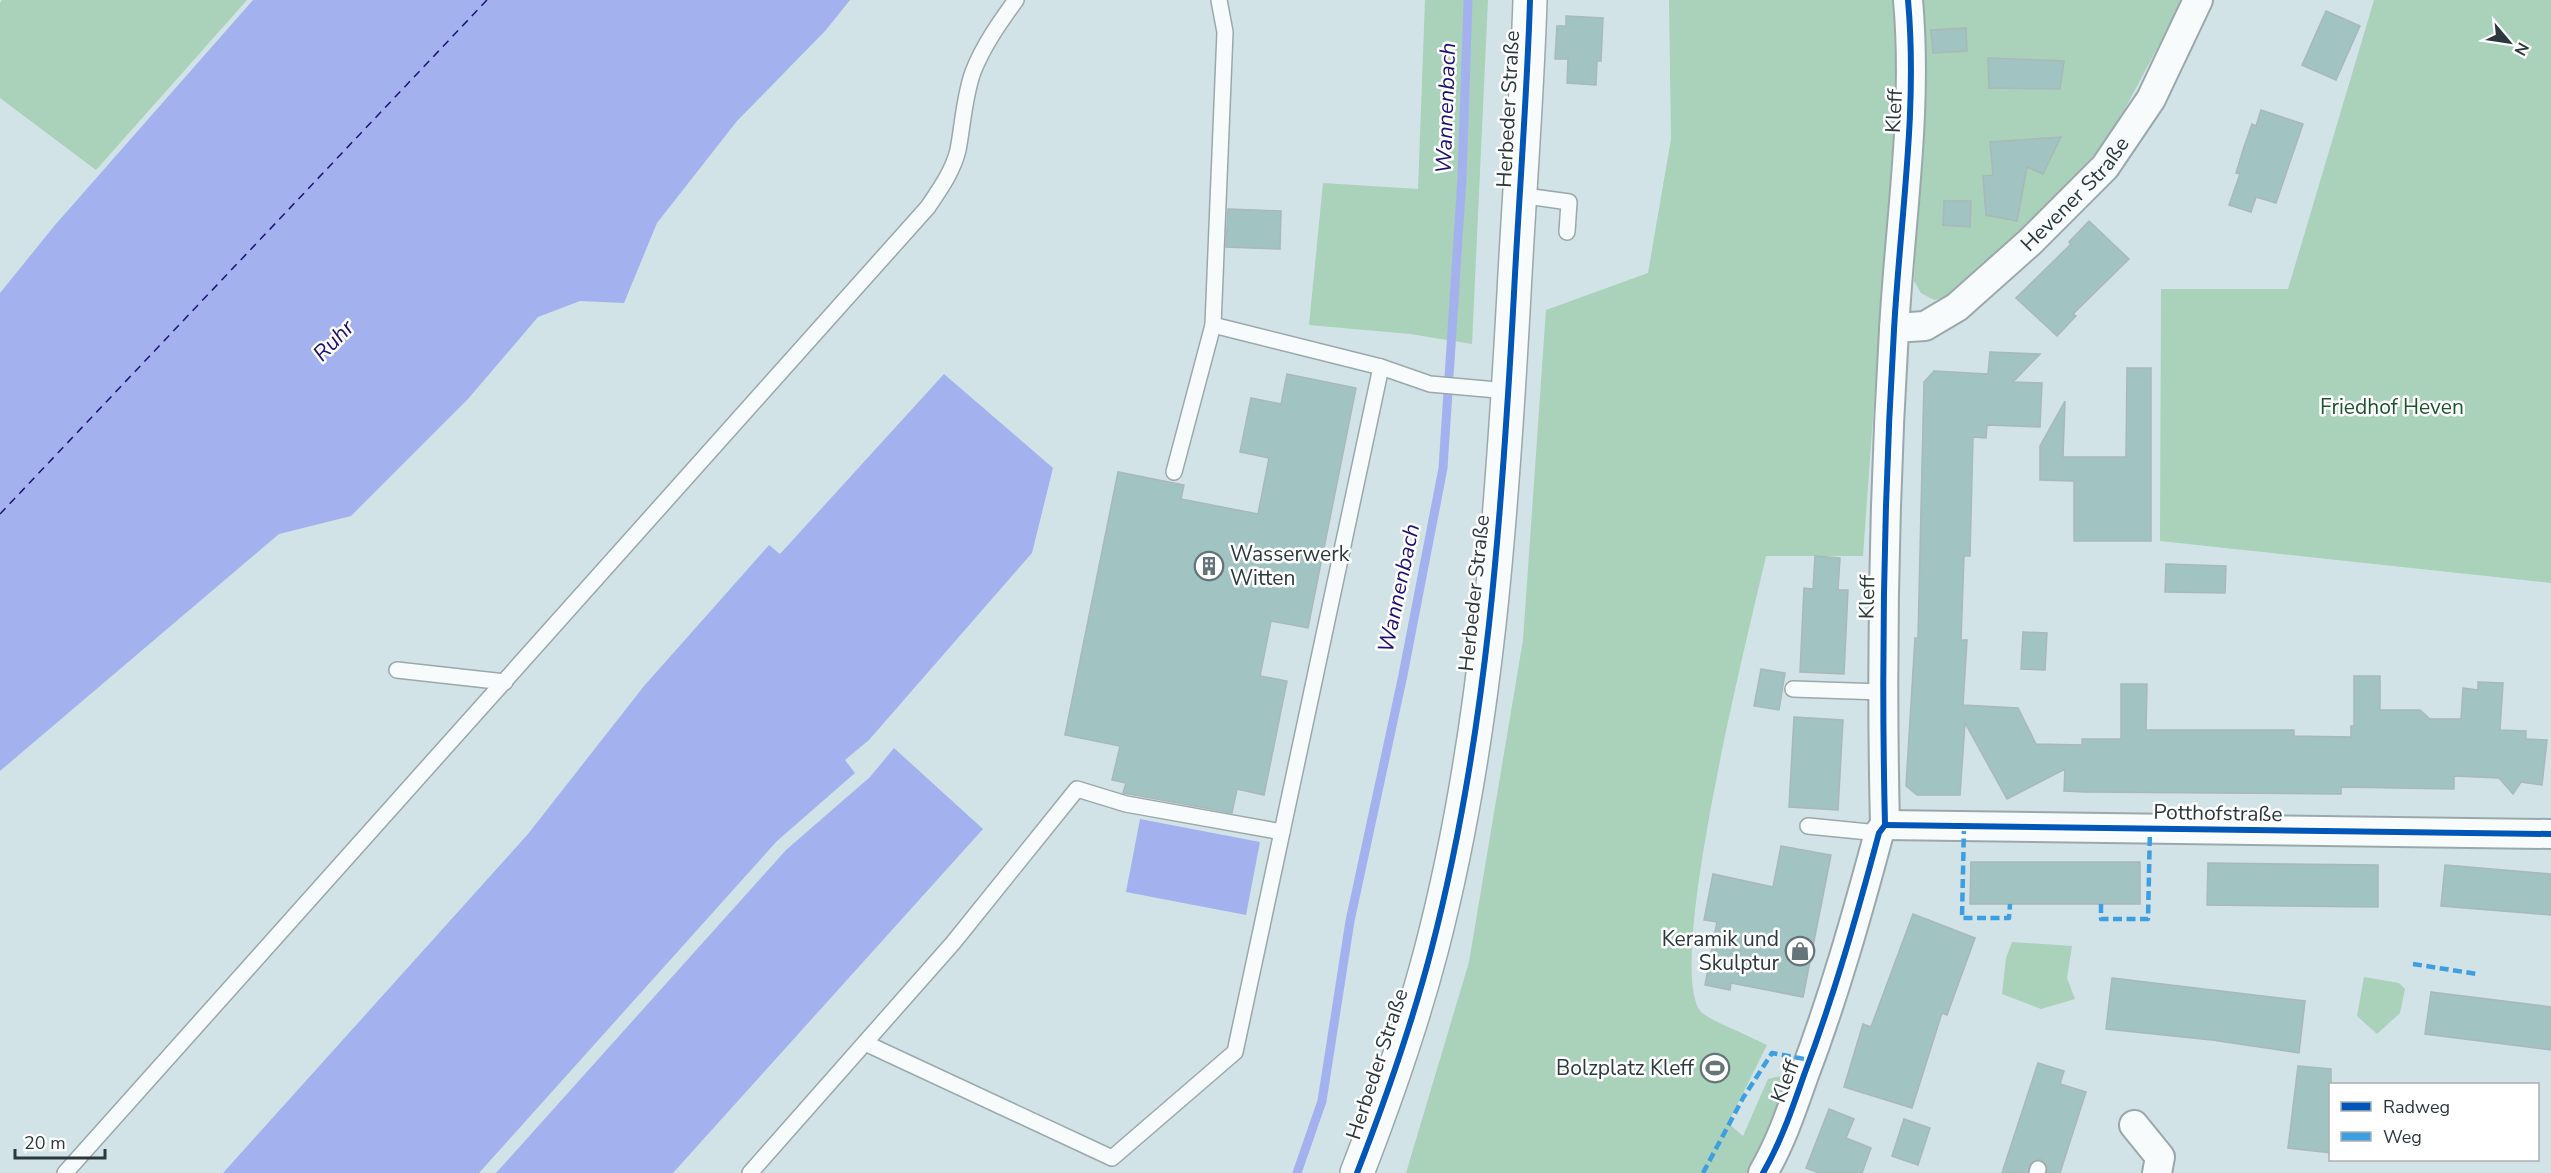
<svg xmlns="http://www.w3.org/2000/svg" width="2551" height="1173" font-family="'Nunito Sans',sans-serif">
  <rect width="100%" height="100%" fill="#d1e3e7"/>
  <g fill="#aad1ba">
    <path d="M 2,0 L 247,0 L 96,170 L 0,98 L 0,3 Z"/>
    <path d="M 1425,0 L 1488,0 L 1472,344 L 1410,334 L 1309,325 L 1323,183 L 1418,189 Z"/>
    <path d="M 1669,0 L 1896,0 L 1898,69 L 1863,556 L 1766,556 C 1751,624 1663,969 1701,1012 C 1709,1020 1754,1038 1767,1045 L 1728,1123 L 1743,1136 L 1768,1079 L 1795,1072 L 1751,1173 L 1406,1173 L 1469,962 L 1523,640 L 1546,310 L 1648,273 L 1671,139 Z"/>
    <path d="M 1918,0 L 2183,0 L 2112,133 L 2054,204 L 1954,295 L 1934,300 L 1921,293 L 1914,281 L 1923,102 Z"/>
    <path d="M 2374,0 L 2551,0 L 2551,583 L 2160,541 L 2161,289 L 2288,289 Z"/>
    <path d="M 2012,942 L 2072,946 L 2067,978 L 2075,999 L 2041,1009 L 2002,994 L 2006,958 Z"/>
    <path d="M 2364,977 L 2399,983 L 2405,989 L 2400,1013 L 2377,1034 L 2357,1016 Z"/>
  </g>
  <g fill="#a3b2ee">
    <path d="M 253,0 L 850,0 L 826,30 L 737,121 L 657,223 L 624,303 L 580,301 L 538,317 L 468,399 L 351,516 L 279,534 L 0,771 L 0,293 L 55,225 Z"/>
    <path d="M 944,374 L 1053,468 L 1032,553 L 869,740 L 845,760 L 855,773 L 777,841 L 479,1173 L 223,1173 L 528,834 L 644,686 L 769,545 L 780,554 Z"/>
    <path d="M 894,748 L 983,829 L 673,1173 L 496,1173 L 786,850 L 870,777 Z"/>
    <path d="M 1140,819 L 1260,842 L 1246,915 L 1126,892 Z"/>
  </g>
  <g fill="none" stroke-linecap="round" stroke-linejoin="round">
    <path stroke="#a3b2ee" stroke-width="9" d="M 1297,1173 L 1322,1101 L 1350,921 L 1403,675 L 1443,468 L 1462,178 L 1468,0"/>
    <path stroke="#1d1173" stroke-width="1.5" stroke-dasharray="8 6" stroke-linecap="butt" d="M 0,514 L 487,0"/>
  </g>
  <g fill="#a1c4c2" stroke="#a9b8b8" stroke-width="1.5">
    <path d="M 2326,11 L 2360,26 L 2336,80 L 2302,65 Z"/>
    <path d="M 1566,16 L 1603,18 L 1601,61 L 1597,61 L 1596,85 L 1567,83 L 1568,59 L 1555,59 L 1557,26 L 1566,26 Z"/>
    <path d="M 1966,28 L 1967,51 L 1933,53 L 1931,30 Z"/>
    <path d="M 1988,58 L 2064,61 L 2060,89 L 1989,88 Z"/>
    <path d="M 2261,110 L 2303,124 L 2276,203 L 2256,197 L 2251,212 L 2229,205 L 2240,174 L 2236,173 L 2243,150 L 2252,124 L 2256,126 Z"/>
    <path d="M 2061,137 L 2043,174 L 2027,167 L 2017,221 L 1986,215 L 1983,176 L 1993,175 L 1990,142 Z"/>
    <path d="M 1944,201 L 1971,201 L 1970,227 L 1943,225 Z"/>
    <path d="M 1228,209 L 1281,211 L 1280,249 L 1226,247 Z"/>
    <path d="M 2089,221 L 2129,259 L 2073,314 L 2076,316 L 2057,336 L 2016,298 L 2071,244 L 2069,242 Z"/>
    <path d="M 1990,352 L 2040,354 L 2013,382 L 2042,383 L 2040,427 L 1987,425 L 1986,438 L 1973,437 L 1970,556 L 1964,556 L 1961,640 L 1967,640 L 1963,705 L 2018,708 L 2036,744 L 2082,745 L 2082,739 L 2121,739 L 2121,684 L 2147,684 L 2146,730 L 2294,730 L 2294,736 L 2351,737 L 2351,726 L 2354,726 L 2354,676 L 2380,676 L 2380,710 L 2420,710 L 2430,719 L 2461,719 L 2463,688 L 2478,690 L 2478,682 L 2503,683 L 2500,730 L 2526,731 L 2526,739 L 2547,740 L 2542,785 L 2521,782 L 2513,794 L 2499,778 L 2454,776 L 2454,789 L 2341,787 L 2341,794 L 2085,792 L 2064,791 L 2065,769 L 2007,799 L 1965,723 L 1960,795 L 1917,795 L 1906,786 L 1915,638 L 1918,638 L 1924,382 L 1934,371 L 1988,374 Z"/>
    <path d="M 2127,368 L 2151,368 L 2151,541 L 2074,541 L 2074,481 L 2040,480 L 2040,446 L 2065,401 L 2063,457 L 2126,457 Z"/>
    <path d="M 1287,374 L 1356,388 L 1308,628 L 1271,621 L 1260,676 L 1287,681 L 1264,795 L 1237,789 L 1232,813 L 1123,793 L 1126,783 L 1112,780 L 1120,746 L 1065,735 L 1118,472 L 1184,485 L 1181,499 L 1258,514 L 1269,458 L 1240,452 L 1251,398 L 1281,404 Z"/>
    <path d="M 1815,556 L 1840,558 L 1838,590 L 1848,590 L 1844,674 L 1800,672 L 1804,588 L 1813,589 Z"/>
    <path d="M 2166,564 L 2226,566 L 2225,593 L 2165,592 Z"/>
    <path d="M 2023,632 L 2047,633 L 2045,670 L 2021,669 Z"/>
    <path d="M 1761,669 L 1785,673 L 1779,710 L 1754,706 Z"/>
    <path d="M 1794,717 L 1843,720 L 1838,810 L 1789,807 Z"/>
    <path d="M 1781,846 L 1831,855 L 1803,997 L 1731,983 L 1730,990 L 1705,985 L 1717,922 L 1704,920 L 1713,874 L 1773,887 Z"/>
    <path d="M 1971,862 L 2140,862 L 2140,904 L 1970,904 Z"/>
    <path d="M 2208,863 L 2378,865 L 2378,907 L 2207,905 Z"/>
    <path d="M 2445,865 L 2551,874 L 2551,915 L 2441,906 Z"/>
    <path d="M 1913,914 L 1975,938 L 1947,1015 L 1942,1013 L 1912,1108 L 1844,1087 L 1863,1024 L 1871,1027 Z"/>
    <path d="M 2112,978 L 2305,1001 L 2299,1053 L 2212,1040 L 2106,1029 Z"/>
    <path d="M 2431,992 L 2551,1007 L 2551,1050 L 2425,1034 Z"/>
    <path d="M 2038,1063 L 2064,1071 L 2060,1084 L 2086,1092 L 2060,1173 L 2047,1173 L 2047,1166 L 2040,1159 L 2031,1163 L 2028,1173 L 2002,1173 Z"/>
    <path d="M 2298,1066 L 2331,1069 L 2331,1153 L 2288,1148 Z"/>
    <path d="M 1829,1109 L 1854,1119 L 1846,1138 L 1871,1148 L 1862,1173 L 1819,1173 L 1806,1168 Z"/>
    <path d="M 1904,1119 L 1930,1128 L 1918,1165 L 1892,1156 Z"/>
  </g>
  <g fill="none" stroke-linecap="round" stroke-linejoin="round">
    <g stroke="#9aa8ab" stroke-width="18">
      <g id="service">
        <path d="M 1219,0 L 1225,32 L 1213,325 L 1381,367 L 1430,384 L 1508,391"/>
        <path d="M 1519,195 L 1569,202 L 1567,232"/>
        <path d="M 1174,472 L 1213,325"/>
        <path d="M 397,670 L 505,682"/>
        <path d="M 1793,689 L 1882,692"/>
        <path d="M 1808,826 L 1879,833"/>
        <path d="M 865,1043 L 1112,1158 L 1235,1052 L 1282,832"/>
        <path d="M 65,1173 L 928,207 C 940,189 953,171 958,150 C 963,124 964,97 973,72 C 983,46 1000,22 1016,0"/>
        <path d="M 750,1173 L 953,943 L 1077,789 L 1126,804 L 1282,832 L 1381,367"/>
        <path d="M 2037,1173 L 2038,1169"/>
      </g>
    </g>
    <g stroke="#9aa8ab" stroke-width="32">
      <g id="minor">
        <path id="s1" d="M 1894,328 L 1925,326 L 1957,307 L 2030,242 L 2105,167 L 2151,99 L 2198,0"/>
        <path d="M 1885,825 L 2551,834"/>
        <path d="M 2134,1125 L 2160,1157 L 2157,1173"/>
        <path d="M 1763,1173 C 1781,1142 1792,1109 1804,1075 C 1834,996 1857,915 1879,833 L 1885,825 C 1881,660 1884,495 1894,330 C 1900,220 1918,111 1908,0"/>
      </g>
    </g>
    <g stroke="#9aa8ab" stroke-width="36">
      <path id="secondary" d="M 1357,1173 C 1385,1101 1411,1027 1431,951 C 1487,737 1502,513 1514,293 C 1519,195 1527,98 1530,0"/>
    </g>
    <use href="#service" stroke="#f8fbfb" stroke-width="15"/>
    <use href="#minor" stroke="#f8fbfb" stroke-width="28"/>
    <use href="#secondary" stroke="#f8fbfb" stroke-width="33"/>
    <g stroke="#3d9ee2" stroke-width="4.5" stroke-dasharray="9 4.5" stroke-linecap="butt">
      <path d="M 1964,825 L 1962,918 L 2009,918 L 2010,904"/>
      <path d="M 2101,904 L 2101,919 L 2148,919 L 2150,828"/>
      <path d="M 2413,964 L 2477,974"/>
      <path d="M 1703,1173 L 1743,1098 L 1772,1053 L 1810,1060"/>
    </g>
    <g stroke="#fff" stroke-width="10">
      <g id="cycleway">
        <path d="M 1885,825 L 2551,834"/>
        <path d="M 1357,1173 C 1385,1101 1411,1027 1431,951 C 1487,737 1502,513 1514,293 C 1519,195 1527,98 1530,0"/>
        <path d="M 1763,1173 C 1781,1142 1792,1109 1804,1075 C 1834,996 1857,915 1879,833 L 1885,825 C 1881,660 1884,495 1894,330 C 1900,220 1918,111 1908,0"/>
      </g>
    </g>
    <use href="#cycleway" stroke="#0057b8" stroke-width="6"/>
  </g>
  <defs>
    <g id="building-ring" transform="scale(1.5)"><circle r="9.5" fill="#fff" stroke="#657478" stroke-width="1.5"/><path d="M-4-6H4V6H1V3H-1V6H-4ZM-2.5-4.3h1.7v1.8h-1.7ZM.8-4.3h1.7v1.8H.8ZM-2.5-1h1.7V.8h-1.7ZM.8-1h1.7V.8H.8Z" fill="#657478"/></g>
    <g id="shop-ring" transform="scale(1.5)"><circle r="9.5" fill="#fff" stroke="#657478" stroke-width="1.5"/><path d="M-5-2.5h2.3a2.7 3.5 0 0 1 5.4 0H5L5.5 6h-11ZM-1.5-2.5h3a1.5 2.3 0 0 0-3 0Z" fill="#657478"/></g>
    <g id="stadium-ring" transform="scale(1.5)"><circle r="9.5" fill="#fff" stroke="#657478" stroke-width="1.5"/><path d="M0-5a6.5 5 0 1 0 0 10a6.5 5 0 1 0 0-10ZM-3.5-1.8h7v3.6h-7Z" fill="#657478"/></g>
  </defs>
  <g fill-rule="evenodd">
    <use href="#building-ring" x="1209" y="566"/>
    <use href="#shop-ring" x="1800" y="951"/>
    <use href="#stadium-ring" x="1715" y="1068"/>
  </g>
  <g text-anchor="middle" stroke-width="5" stroke-linejoin="round" paint-order="stroke">
    <g font-size="21" fill="#2b393c" stroke="#fff">
      <text transform="translate(1508 109) rotate(-87)" y="7">Herbeder Straße</text>
      <text transform="translate(1894 111) rotate(-87)" y="7">Kleff</text>
      <text dy="7" stroke="none"><textPath href="#s1" startOffset="232">Hevener Straße</textPath></text>
      <text transform="translate(1474 593) rotate(-84)" y="7">Herbeder Straße</text>
      <text transform="translate(1867 597) rotate(-89)" y="7">Kleff</text>
      <text transform="translate(2218 813) rotate(1)" y="7">Potthofstraße</text>
      <text transform="translate(1377 1064) rotate(-72)" y="7">Herbeder Straße</text>
      <text transform="translate(1785 1081) rotate(-69)" y="7">Kleff</text>
    </g>
    <g font-size="21" fill="#1a552c" stroke="#fff">
      <text x="2392" y="414">Friedhof Heven</text>
    </g>
    <g font-size="21" fill="#2b393c" stroke="#fff" text-anchor="end">
      <text x="1230" y="561" text-anchor="start">Wasserwerk<tspan x="1230" dy="24">Witten</tspan></text>
      <text x="1779" y="946">Keramik und<tspan x="1779" dy="24">Skulptur</tspan></text>
      <text x="1694" y="1075">Bolzplatz Kleff</text>
    </g>
    <g font-size="22" font-style="italic" fill="#1d1173" stroke="#fff">
      <text transform="translate(1445 108) rotate(-88)" y="8">Wannenbach</text>
      <text transform="translate(333 340) rotate(-46)" y="8">Ruhr</text>
      <text transform="translate(1398 588) rotate(-78)" y="8">Wannenbach</text>
    </g>
  </g>
  <rect x="2329" y="1083" width="210" height="78" fill="#ffffff" stroke="#aab0b1" stroke-width="1.5"/>
  <rect x="2341" y="1102" width="30" height="9" fill="#0057b8" stroke="#aab0b1" stroke-width="1.5"/>
  <text x="2383" y="1113" font-size="18" fill="#2b393c">Radweg</text>
  <rect x="2341" y="1132" width="30" height="9" fill="#3d9ee2" stroke="#aab0b1" stroke-width="1.5"/>
  <text x="2383" y="1143" font-size="18" fill="#2b393c">Weg</text>
  <g transform="translate(2509 42) rotate(119)" stroke="#ffffff" stroke-width="4.5" paint-order="stroke">
  <path d="M0-4.5L10 22L0 15L-10 22Z" fill="#2b393c"/>
  <text y="-9" font-size="16" font-weight="bold" text-anchor="middle" fill="#2b393c">N</text>
  </g>
  <path d="M15 1149v9h90v-9" fill="none" stroke="#2b393c" stroke-width="3"/>
  <text x="24" y="1149" font-size="18" fill="#2b393c" stroke="#ffffff" stroke-width="4.5" paint-order="stroke">20 m</text>
</svg>
